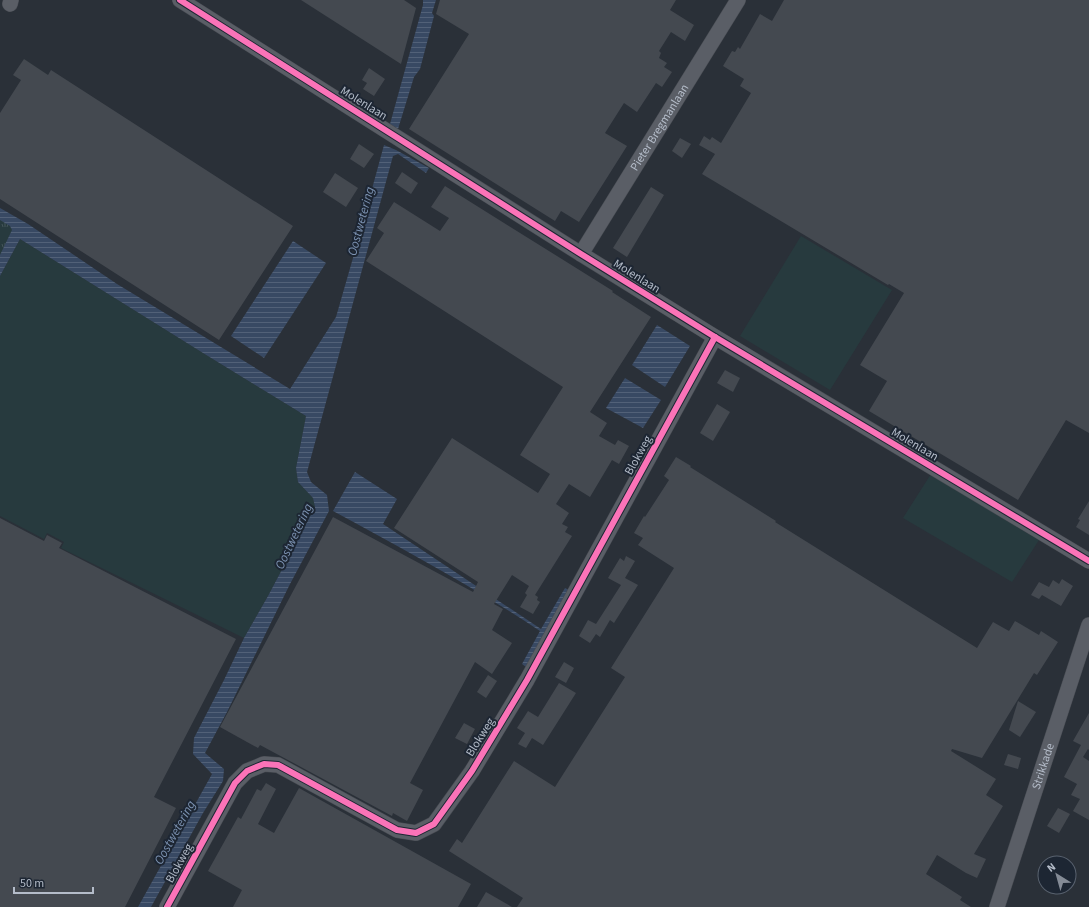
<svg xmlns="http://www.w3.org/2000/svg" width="1089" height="907" font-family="'Source Sans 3',sans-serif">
  <defs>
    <pattern id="park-tufts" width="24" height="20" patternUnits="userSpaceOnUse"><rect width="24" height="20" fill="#273a3e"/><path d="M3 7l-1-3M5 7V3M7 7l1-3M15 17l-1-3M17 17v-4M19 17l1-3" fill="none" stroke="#445559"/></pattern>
    <pattern id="water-rules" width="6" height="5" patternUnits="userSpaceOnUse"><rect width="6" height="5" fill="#384963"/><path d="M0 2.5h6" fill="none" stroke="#526178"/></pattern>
  </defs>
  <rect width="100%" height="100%" fill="#2a3038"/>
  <g fill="#273a3e">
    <path d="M 801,236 L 892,290 L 830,390 L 740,336 Z"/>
    <path d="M 20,239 L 203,353 L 306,416 L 296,468 L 298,482 L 313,498 L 315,507 L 268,596 L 244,638 L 61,548 L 64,542 L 47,533 L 44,539 L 0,516 L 0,276 Z"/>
    <path d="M 931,474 L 1039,540 L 1012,582 L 903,518 Z"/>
  </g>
  <path fill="url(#park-tufts)" d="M 0,214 L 21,227 L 0,267 Z"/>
  <g fill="url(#water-rules)">
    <path d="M 423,0 L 436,0 L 432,13 L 434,16 L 420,69 L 414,77 L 398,129 L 390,124 L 423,5 Z"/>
    <path d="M 384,145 L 396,150 L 429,168 L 426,173 L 398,154 L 393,156 L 307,472 L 311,482 L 327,495 L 329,511 L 290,584 L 227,712 L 205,753 L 224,769 L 223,781 L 203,813 L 151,907 L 138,907 L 212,774 L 193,754 L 194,738 L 224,680 L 244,638 L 268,596 L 315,507 L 313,498 L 298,482 L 296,468 L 306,416 L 203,353 L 20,239 L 0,276 L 0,255 L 12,230 L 10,226 L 0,220 L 0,208 L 28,224 L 117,284 L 290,389 L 336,317 L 355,251 Z"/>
    <path d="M 293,241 L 326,263 L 264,358 L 231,336 Z"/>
    <path d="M 657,325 L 690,346 L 665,387 L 632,365 Z"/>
    <path d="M 625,378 L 661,400 L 643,428 L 606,408 Z"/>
    <path d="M 355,472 L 397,499 L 383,524 L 541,629 L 565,588 L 569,590 L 526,667 L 522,664 L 540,631 C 474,587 403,549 333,511 Z"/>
  </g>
  <g fill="#444950">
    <path d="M 301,0 L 404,0 L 416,8 L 401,64 Z"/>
    <path d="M 440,0 L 676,0 L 670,10 L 694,25 L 685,41 L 671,32 L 659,51 L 661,53 L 659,58 L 667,63 L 664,67 L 672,72 L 662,87 L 656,83 L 637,112 L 624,103 L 605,133 L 627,146 L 579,222 L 561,211 L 555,221 L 409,129 L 469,34 L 436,14 Z"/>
    <path d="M 784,0 L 1089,0 L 1089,433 L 1066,420 L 1018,500 L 869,411 L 887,381 L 860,365 L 904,293 L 889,284 L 888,285 L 702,174 L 715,154 L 699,145 L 704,136 L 710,140 L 712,137 L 721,143 L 751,93 L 740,86 L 744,79 L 723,66 L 732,51 L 735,52 L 738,47 L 740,49 L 760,14 L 772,21 Z"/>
    <path d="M 24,59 L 48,75 L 51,70 L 293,226 L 219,340 L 0,199 L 0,113 L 21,80 L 13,75 Z"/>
    <path d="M 369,68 L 385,79 L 374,96 L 363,89 L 367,83 L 362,80 Z"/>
    <path d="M 680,138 L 691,144 L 682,158 L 672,151 Z"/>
    <path d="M 359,144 L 374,154 L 364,168 L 350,159 Z"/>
    <path d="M 402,172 L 418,183 L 411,194 L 395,183 Z"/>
    <path d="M 335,173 L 358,188 L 346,207 L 323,192 Z"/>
    <path d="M 445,186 L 613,291 L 612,292 L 651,317 L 590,412 L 607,423 L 599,436 L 615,445 L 618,440 L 629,446 L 619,464 L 612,460 L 590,497 L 569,484 L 556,504 L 569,513 L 562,524 L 568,527 L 565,532 L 572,536 L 535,595 L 538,597 L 537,600 L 540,602 L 533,614 L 520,607 L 527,595 L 525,593 L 529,586 L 512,575 L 494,604 L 503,609 L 492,630 L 512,643 L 492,674 L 475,662 L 410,783 L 423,790 L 407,821 L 393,813 L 392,816 L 260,745 L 258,748 L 220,727 L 333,517 L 473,592 L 478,582 L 394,528 L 452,438 L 538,493 L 550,474 L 520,455 L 563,387 L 366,261 L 384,233 L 377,228 L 394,202 L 440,231 L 449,218 L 431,207 Z"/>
    <path d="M 651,187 L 664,195 L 627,257 L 613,248 Z"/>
    <path d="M 725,370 L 740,378 L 733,392 L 717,383 Z"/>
    <path d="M 717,404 L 730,412 L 713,441 L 700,433 Z"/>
    <path d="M 676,457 L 691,466 L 690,467 L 776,521 L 775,522 L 977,648 L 993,622 L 1009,631 L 1015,621 L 1039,635 L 1041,631 L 1058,642 L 1037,675 L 1034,673 L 982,758 L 952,749 L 951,751 L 996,779 L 986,795 L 1003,806 L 974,854 L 986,859 L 977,878 L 966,873 L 937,855 L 926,874 L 962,897 L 960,900 L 971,907 L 517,907 L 523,898 L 449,851 L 457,839 L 462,843 L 514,761 L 555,787 L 625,677 L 611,668 L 674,568 L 638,545 L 643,538 L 634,533 L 644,516 L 645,517 L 669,480 L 664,476 Z"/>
    <path d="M 1089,501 L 1089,535 L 1076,527 L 1080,520 L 1078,519 Z"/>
    <path d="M 0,518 L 44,541 L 47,535 L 62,543 L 59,548 L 236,639 L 154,797 L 176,808 L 125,907 L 0,907 Z"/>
    <path d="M 626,556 L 635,561 L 625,578 L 638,585 L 614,623 L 610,620 L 600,637 L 596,634 L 590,643 L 579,636 L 588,620 L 596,624 L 621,585 L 608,578 L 620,558 L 624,561 Z"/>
    <path d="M 1062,579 L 1073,586 L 1061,606 L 1042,595 L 1039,599 L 1031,595 L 1039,582 L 1049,587 L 1053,580 L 1059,584 Z"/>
    <path d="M 564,662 L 574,668 L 566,683 L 555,677 Z"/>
    <path d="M 488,675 L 497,681 L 486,698 L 477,692 Z"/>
    <path d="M 559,683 L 576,693 L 543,745 L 532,738 L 526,748 L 518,744 L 525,733 L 517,728 L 528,711 L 538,717 Z"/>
    <path d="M 1018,701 L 1036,712 L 1020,737 L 1009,730 Z"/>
    <path d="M 1089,713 L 1089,750 L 1088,749 L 1083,757 L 1089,761 L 1089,820 L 1073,811 L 1080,799 L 1071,795 L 1077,784 L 1064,777 L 1081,745 L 1073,741 Z"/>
    <path d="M 464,723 L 475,729 L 467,744 L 455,738 Z"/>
    <path d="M 1008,754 L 1021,758 L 1018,769 L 1004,765 Z"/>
    <path d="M 266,783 L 276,789 L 258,824 L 274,833 L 299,788 L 471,884 L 458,907 L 233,907 L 242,890 L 208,871 L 238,817 L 241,819 L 257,789 L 261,791 Z"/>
    <path d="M 1058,808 L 1070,814 L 1059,833 L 1047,826 Z"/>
    <path d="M 486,892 L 512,907 L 477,907 Z"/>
  </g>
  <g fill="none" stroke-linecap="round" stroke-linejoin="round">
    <g stroke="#484c53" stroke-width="16">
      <g id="minor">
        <path d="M 180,0 L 581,254 L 715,337 L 1089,561"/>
        <path d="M 10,4 L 11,0"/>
        <path id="s1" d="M 581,254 L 738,0"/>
        <path d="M 167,907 L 235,783 L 247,771 L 264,764 L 278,765 L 397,830 L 416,833 L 434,824 L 472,771 L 527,680 L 715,337"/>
        <path id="s2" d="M 997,907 L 1089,625"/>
      </g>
    </g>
    <use href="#minor" stroke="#5a5e66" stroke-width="15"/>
    <g stroke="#1d2633" stroke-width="8">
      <g id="cycleway">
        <path d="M 180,0 L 581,254 L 715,337 L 1089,561"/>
        <path d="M 167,907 L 235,783 L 247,771 L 264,764 L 278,765 L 397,830 L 416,833 L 434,824 L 472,771 L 527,680 L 715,337"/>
      </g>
    </g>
    <use href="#cycleway" stroke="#fb73b8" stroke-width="6"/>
  </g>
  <g text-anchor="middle" stroke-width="4" stroke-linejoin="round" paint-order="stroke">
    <g font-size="12" fill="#b4bcc9" stroke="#1d2633">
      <text transform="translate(364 103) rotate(32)" y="4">Molenlaan</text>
      <text dy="4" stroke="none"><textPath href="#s1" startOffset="149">Pieter Bregmanlaan</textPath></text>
      <text transform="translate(637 276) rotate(32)" y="4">Molenlaan</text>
      <text transform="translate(915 444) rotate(31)" y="4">Molenlaan</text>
      <text transform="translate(638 455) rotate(-61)" y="4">Blokweg</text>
      <text transform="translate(480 737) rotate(-58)" y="4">Blokweg</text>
      <text dy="4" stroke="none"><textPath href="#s2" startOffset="148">Strikkade</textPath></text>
      <text transform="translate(179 863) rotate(-61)" y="4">Blokweg</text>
    </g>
    <g font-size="13" font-style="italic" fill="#7c92b1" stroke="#1d2633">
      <text transform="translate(360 221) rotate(-75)" y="5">Oostwetering</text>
      <text transform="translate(293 536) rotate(-65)" y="5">Oostwetering</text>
      <text transform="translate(174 832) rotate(-61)" y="5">Oostwetering</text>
    </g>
  </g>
  <g transform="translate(1057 875) rotate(323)"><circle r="19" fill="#1d2633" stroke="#59626f"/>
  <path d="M0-3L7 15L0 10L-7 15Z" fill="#848b96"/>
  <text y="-6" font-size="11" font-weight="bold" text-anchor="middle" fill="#b4bcc9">N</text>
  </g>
  <path d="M14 887v6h79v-6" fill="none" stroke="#b4bcc9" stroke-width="2"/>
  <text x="20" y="887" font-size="12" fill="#b4bcc9" stroke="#1d2633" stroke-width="3" paint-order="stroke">50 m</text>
</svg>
